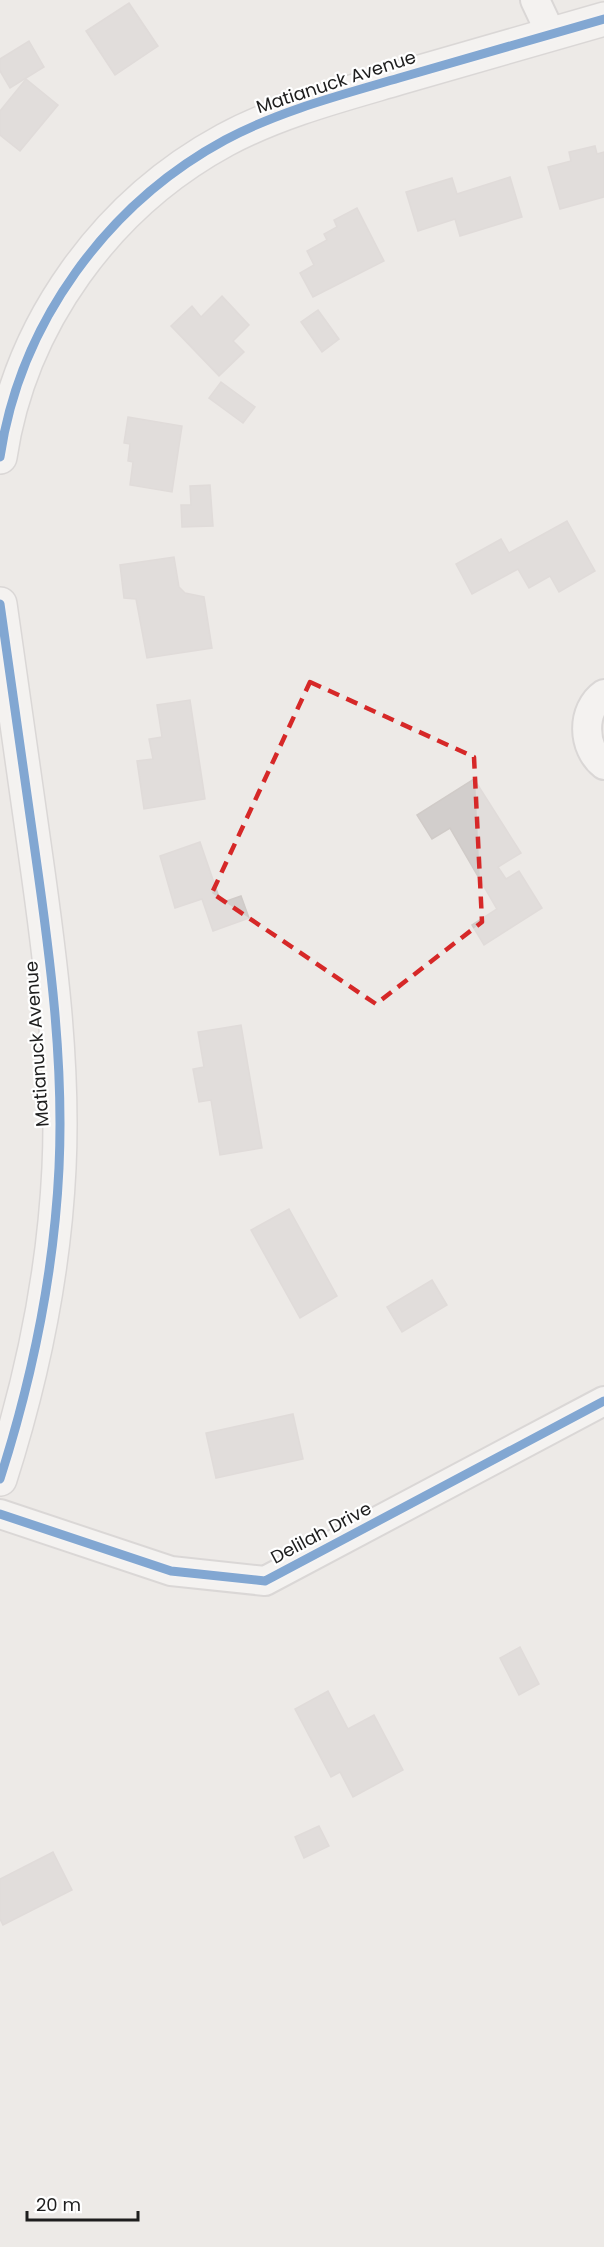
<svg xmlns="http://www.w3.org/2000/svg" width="604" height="2247" font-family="Poppins,sans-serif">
  <rect width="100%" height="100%" fill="#edeae7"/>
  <g fill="#d2cecc" stroke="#d0cbc8" stroke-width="1.5">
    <path d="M 129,3 L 158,46 L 115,75 L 86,31 Z"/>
    <path d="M 29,41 L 44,67 L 10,88 L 0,71 L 0,59 Z"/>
    <path d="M 26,79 L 58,105 L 20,151 L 0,135 L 0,111 Z"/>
    <path d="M 595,146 L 597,154 L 604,152 L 604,197 L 560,209 L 548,167 L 571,161 L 569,152 Z"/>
    <path d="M 510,177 L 522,217 L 460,236 L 455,219 L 418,231 L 406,192 L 452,178 L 457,194 Z"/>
    <path d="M 357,208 L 384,261 L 313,297 L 300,273 L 314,265 L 307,251 L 327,240 L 324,234 L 337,227 L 334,220 Z"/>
    <path d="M 222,296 L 249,325 L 233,341 L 244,352 L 219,376 L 171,326 L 192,306 L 201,317 Z"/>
    <path d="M 318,310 L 339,339 L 322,352 L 301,322 Z"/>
    <path d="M 221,382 L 255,407 L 243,423 L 209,398 Z"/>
    <path d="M 128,417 L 182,426 L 172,492 L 130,485 L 133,462 L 128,461 L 130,444 L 124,443 Z"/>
    <path d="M 210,485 L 213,526 L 182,527 L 181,505 L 191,505 L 190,486 Z"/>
    <path d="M 567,521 L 595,571 L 559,592 L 550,576 L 529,588 L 518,569 L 472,594 L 456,564 L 501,539 L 509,553 Z"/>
    <path d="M 174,557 L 179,587 L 185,593 L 204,597 L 212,648 L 147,658 L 136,599 L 124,598 L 120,565 Z"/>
    <path d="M 190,700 L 205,799 L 144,809 L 137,761 L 153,759 L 149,739 L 162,737 L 157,705 Z"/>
    <path d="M 474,779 L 521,853 L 498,867 L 506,879 L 519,871 L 542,908 L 484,945 L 472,925 L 497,909 L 450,828 L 432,839 L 417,815 Z"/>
    <path d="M 200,842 L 221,903 L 241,896 L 249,918 L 213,931 L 202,899 L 175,908 L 160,856 Z"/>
    <path d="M 241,1025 L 262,1148 L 220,1155 L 211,1100 L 199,1102 L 193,1069 L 204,1067 L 198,1032 Z"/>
    <path d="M 289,1209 L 337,1296 L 300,1318 L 251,1230 Z"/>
    <path d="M 432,1280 L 447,1305 L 402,1332 L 387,1307 Z"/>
    <path d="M 293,1414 L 303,1459 L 216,1478 L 206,1433 Z"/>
    <path d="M 520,1647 L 539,1684 L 519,1695 L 500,1658 Z"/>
    <path d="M 328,1691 L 348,1729 L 374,1715 L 403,1770 L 353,1797 L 340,1772 L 331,1777 L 295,1709 Z"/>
    <path d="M 319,1826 L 329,1846 L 304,1858 L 295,1837 Z"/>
    <path d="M 53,1852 L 72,1890 L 3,1925 L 0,1919 L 0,1879 Z"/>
  </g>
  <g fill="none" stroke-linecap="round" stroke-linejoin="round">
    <g stroke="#c4c2c1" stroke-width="32">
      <g id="minor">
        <path d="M 535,0 L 551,34"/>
        <path d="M 604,694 C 581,710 582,748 604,765"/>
        <path d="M 0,1514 L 171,1571 L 265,1581 L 604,1401"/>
      </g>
    </g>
    <g stroke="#c4c2c1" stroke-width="36">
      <g id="tertiary">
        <path d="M 0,457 C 20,323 107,204 225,140 C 279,111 341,95 399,78 C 468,58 536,38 604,19"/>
        <path d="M 0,604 C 12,686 23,769 35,851 C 50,956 64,1062 59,1168 C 54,1273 32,1379 0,1479"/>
      </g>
    </g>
    <use href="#minor" stroke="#fcfcfb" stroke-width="28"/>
    <use href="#tertiary" stroke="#fcfcfb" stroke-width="33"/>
    <g stroke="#fff" stroke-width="13">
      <g id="cycleway">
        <path d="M 0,457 C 20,323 107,204 225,140 C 279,111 341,95 399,78 C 468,58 536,38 604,19"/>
        <path d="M 0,604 C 12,686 23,769 35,851 C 50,956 64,1062 59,1168 C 54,1273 32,1379 0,1479"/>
        <path d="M 0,1514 L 171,1571 L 265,1581 L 604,1401"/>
      </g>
    </g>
    <use href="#cycleway" stroke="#0057b8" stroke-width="9"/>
  </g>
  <path d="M0 0H604V2247H0ZM 310,682 L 474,757 L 482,922 L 376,1004 L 212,893 Z" fill="#edeae7" fill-opacity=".55" fill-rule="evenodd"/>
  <path fill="none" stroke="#d62828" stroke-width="4.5" stroke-dasharray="12 8" stroke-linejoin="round" d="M 310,682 L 474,757 L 482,922 L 376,1004 L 212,893 Z"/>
  <g text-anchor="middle" stroke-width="4.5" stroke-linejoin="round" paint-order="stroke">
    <g font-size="18" fill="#1e1e1e" stroke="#fff">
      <text transform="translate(336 82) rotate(-18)" y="6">Matianuck Avenue</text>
      <text transform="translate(37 1044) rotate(-94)" y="6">Matianuck Avenue</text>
      <text transform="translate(321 1533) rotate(-28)" y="6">Delilah Drive</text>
    </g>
  </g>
  <path d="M27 2211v9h111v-9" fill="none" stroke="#1e1e1e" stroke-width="3"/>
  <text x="36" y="2211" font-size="18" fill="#1e1e1e" stroke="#ffffff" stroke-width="4.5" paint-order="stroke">20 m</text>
</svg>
